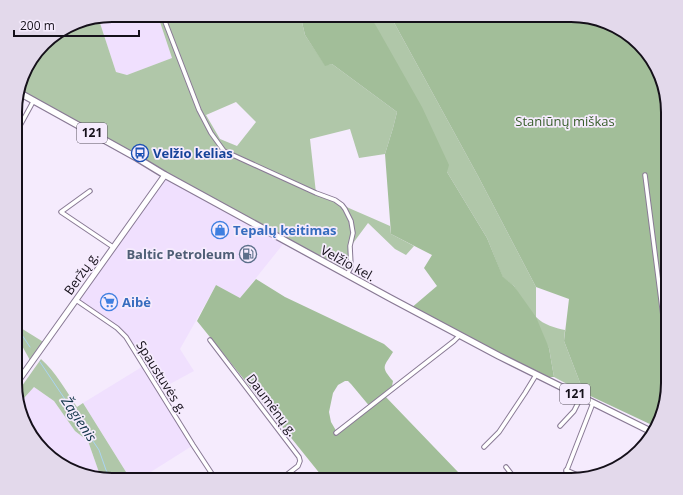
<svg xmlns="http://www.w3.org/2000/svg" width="683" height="495" font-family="'Open Sans',sans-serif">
  <rect width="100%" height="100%" fill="#f5ebfd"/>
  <g fill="#f0e0fe">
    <path d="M 159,19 L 172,58 L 127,75 L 116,72 L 99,20 Z"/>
    <path d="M 165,175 L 284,243 L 240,298 L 216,285 L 180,349 L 194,371 L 157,391 L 192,446 L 138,480 L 131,480 L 83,403 L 145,365 L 127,336 L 80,301 L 108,254 Z"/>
    <path d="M 34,387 L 54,401 L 75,431 L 88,441 L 101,478 L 53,460 L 28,431 L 16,395 L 16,392 L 24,398 Z"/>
  </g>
  <g fill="#b0c7a9" fill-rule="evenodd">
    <path d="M 371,17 L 391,17 L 478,176 L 536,287 L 536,317 C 544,325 555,328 565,330 L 564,341 L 584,393 L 554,377 L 549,348 L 514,286 L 503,278 L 487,238 L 447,172 Z"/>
    <path d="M 301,18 L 305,35 L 325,65 L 332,64 L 397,112 L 393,128 L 385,154 L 359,158 L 350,129 L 310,139 L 316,193 C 341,205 366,215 390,226 L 391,234 L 414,246 L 406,255 L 395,249 L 368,223 L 348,250 L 350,265 L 345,270 L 347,275 L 18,92 L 28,64 L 48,39 L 81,20 L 99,20 L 116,72 L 127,75 L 172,58 L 159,19 ZM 236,102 L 256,122 L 237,146 L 220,139 L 206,115 Z"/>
    <path d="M 16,325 L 45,343 L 31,362 L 16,335 Z"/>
    <path d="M 41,359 C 56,372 66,391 77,407 L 83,403 L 131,480 L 106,480 L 101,478 L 88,441 L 75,431 L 54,401 L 34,387 L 24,398 L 17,393 Z"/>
  </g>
  <g fill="#a2be99" fill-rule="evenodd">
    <path d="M 577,15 L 630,35 L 658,69 L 668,106 L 668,389 L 654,426 L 584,393 L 564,341 L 569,299 L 536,287 L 478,176 L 391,17 Z"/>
    <path d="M 371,17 L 422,107 L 449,165 L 447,172 L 487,238 L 503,277 L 514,286 L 536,317 L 549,348 L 554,377 L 541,377 L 410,309 L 437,286 L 424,268 L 432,255 L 391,234 L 385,154 L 393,128 L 397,112 L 332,64 L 325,66 L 305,35 L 301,18 Z"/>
    <path d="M 256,279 L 285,297 L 384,344 L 393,352 C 384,367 380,366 393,381 L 392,386 L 383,394 L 458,472 L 446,480 L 325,480 L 197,321 L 216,285 L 240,298 ZM 345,381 L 348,381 L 351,384 L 371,408 L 338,434 L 331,422 L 329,412 L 333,393 L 338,385 Z"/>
  </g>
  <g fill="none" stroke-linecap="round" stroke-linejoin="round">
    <g stroke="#abd5f2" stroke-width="1">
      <path d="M 16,328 L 18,329 L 30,347"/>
      <path d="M 40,362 L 99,450 L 106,470 L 112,480"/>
    </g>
    <g stroke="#897a95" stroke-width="5.5">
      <g id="street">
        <path d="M 164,19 L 199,110 L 211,133 L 224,151 L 316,193 L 335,200 L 342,205 L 345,209 L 351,221 L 353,233 L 350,246 L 351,266 L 350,269 L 347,275"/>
        <path d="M 16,133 L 34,100"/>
        <path d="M 645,175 L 668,355"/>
        <path d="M 90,191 L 61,212 L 113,247"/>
        <path d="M 76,300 L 117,328 L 126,337 L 193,445 L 216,480"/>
        <path d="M 210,340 L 299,457 L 300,461 L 298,466 L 280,480"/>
        <path d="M 560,426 L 574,411 L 581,397"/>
        <path d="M 336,433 L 454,341 L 460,335"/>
        <path d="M 484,447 L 499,432 L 525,393 L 536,375"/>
        <path d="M 506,467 L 516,480"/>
        <path d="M 566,470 L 582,477"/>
        <path d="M 563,480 L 593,403"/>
      </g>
    </g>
    <g stroke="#897a95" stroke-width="7">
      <path id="secondary" d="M 16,384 L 165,175"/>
    </g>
    <g stroke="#897a95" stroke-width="8">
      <path id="primary" d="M 18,92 L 137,158 L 165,175 L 390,298 L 499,356 L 652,432"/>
    </g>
    <use href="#street" stroke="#fff" stroke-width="3.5"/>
    <use href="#secondary" stroke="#fff" stroke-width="5"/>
    <use href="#primary" stroke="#fff" stroke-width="5.5"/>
  </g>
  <defs>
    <g id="bus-ring" transform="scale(0.9)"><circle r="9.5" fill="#f5ebfd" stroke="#1a4fb4" stroke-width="1.5"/><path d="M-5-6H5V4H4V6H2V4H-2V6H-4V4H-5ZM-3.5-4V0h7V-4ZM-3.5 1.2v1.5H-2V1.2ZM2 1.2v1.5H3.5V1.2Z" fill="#1a4fb4"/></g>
    <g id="shop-ring" transform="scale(0.9)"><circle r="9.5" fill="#f5ebfd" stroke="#3f7fe0" stroke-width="1.5"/><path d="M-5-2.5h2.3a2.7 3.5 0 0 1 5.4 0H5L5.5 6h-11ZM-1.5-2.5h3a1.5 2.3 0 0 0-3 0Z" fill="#3f7fe0"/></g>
    <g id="fuel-ring" transform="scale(0.9)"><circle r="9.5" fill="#f5ebfd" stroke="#5c6f8a" stroke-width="1.5"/><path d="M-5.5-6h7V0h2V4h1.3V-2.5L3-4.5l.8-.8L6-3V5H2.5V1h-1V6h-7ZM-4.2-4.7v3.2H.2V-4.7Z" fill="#5c6f8a"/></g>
    <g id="supermarket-ring" transform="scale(0.9)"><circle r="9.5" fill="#f5ebfd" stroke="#3f7fe0" stroke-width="1.5"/><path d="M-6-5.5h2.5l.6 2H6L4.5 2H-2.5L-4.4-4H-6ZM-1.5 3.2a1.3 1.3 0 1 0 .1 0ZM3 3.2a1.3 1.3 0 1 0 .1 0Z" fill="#3f7fe0"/></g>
  </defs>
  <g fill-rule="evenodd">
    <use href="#bus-ring" x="140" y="153"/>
    <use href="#shop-ring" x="220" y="230"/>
    <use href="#fuel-ring" x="248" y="254"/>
    <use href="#supermarket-ring" x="109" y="302"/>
  </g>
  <g text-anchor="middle" stroke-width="3.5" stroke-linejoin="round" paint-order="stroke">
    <g fill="#f5ebfd" stroke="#58525e" stroke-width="1">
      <rect x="77" y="123" width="30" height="20" rx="3"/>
      <rect x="560" y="384" width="30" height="20" rx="3"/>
    </g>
    <g font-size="12" font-weight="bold" fill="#15101a">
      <text x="92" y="137">121</text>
      <text x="575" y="398">121</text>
    </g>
    <g font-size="13" fill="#375d2a" stroke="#f5ebfd">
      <text x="565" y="126">Staniūnų miškas</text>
    </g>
    <g font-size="13" font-weight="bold" fill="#164399" stroke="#f5ebfd" text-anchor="start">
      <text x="153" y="158">Velžio kelias</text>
    </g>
    <g font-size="13" font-weight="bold" fill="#366cbe" stroke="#f5ebfd" text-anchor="start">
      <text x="233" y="235">Tepalų keitimas</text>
      <text x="122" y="307">Aibė</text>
    </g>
    <g font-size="13" font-weight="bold" fill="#4e5e75" stroke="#f5ebfd" text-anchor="end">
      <text x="235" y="259">Baltic Petroleum</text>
    </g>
    <g font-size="13" fill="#15101a" stroke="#f5ebfd">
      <text transform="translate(348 263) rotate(29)" y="5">Velžio kel.</text>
      <text transform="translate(81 273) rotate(-55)" y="5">Beržų g.</text>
      <text transform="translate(162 377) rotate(58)" y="5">Spaustuvės g.</text>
      <text transform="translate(272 405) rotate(53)" y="5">Daumėnų g.</text>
    </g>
    <g font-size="14" font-style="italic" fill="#103347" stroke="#f5ebfd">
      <text transform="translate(79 419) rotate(56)" y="5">Žagienis</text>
    </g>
  </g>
  <path d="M0 0H683V495H0ZM112 22H571A90 90 0 0 1 661 112V383A90 90 0 0 1 571 473H112A90 90 0 0 1 22 383V112A90 90 0 0 1 112 22Z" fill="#e3d9eb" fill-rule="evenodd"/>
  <path fill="none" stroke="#15101a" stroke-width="2" d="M112 22H571A90 90 0 0 1 661 112V383A90 90 0 0 1 571 473H112A90 90 0 0 1 22 383V112A90 90 0 0 1 112 22Z"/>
  <path d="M14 30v6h125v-6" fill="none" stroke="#15101a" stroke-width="2"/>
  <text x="20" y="30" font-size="12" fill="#15101a" stroke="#f5ebfd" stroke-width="3" paint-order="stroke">200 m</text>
</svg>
